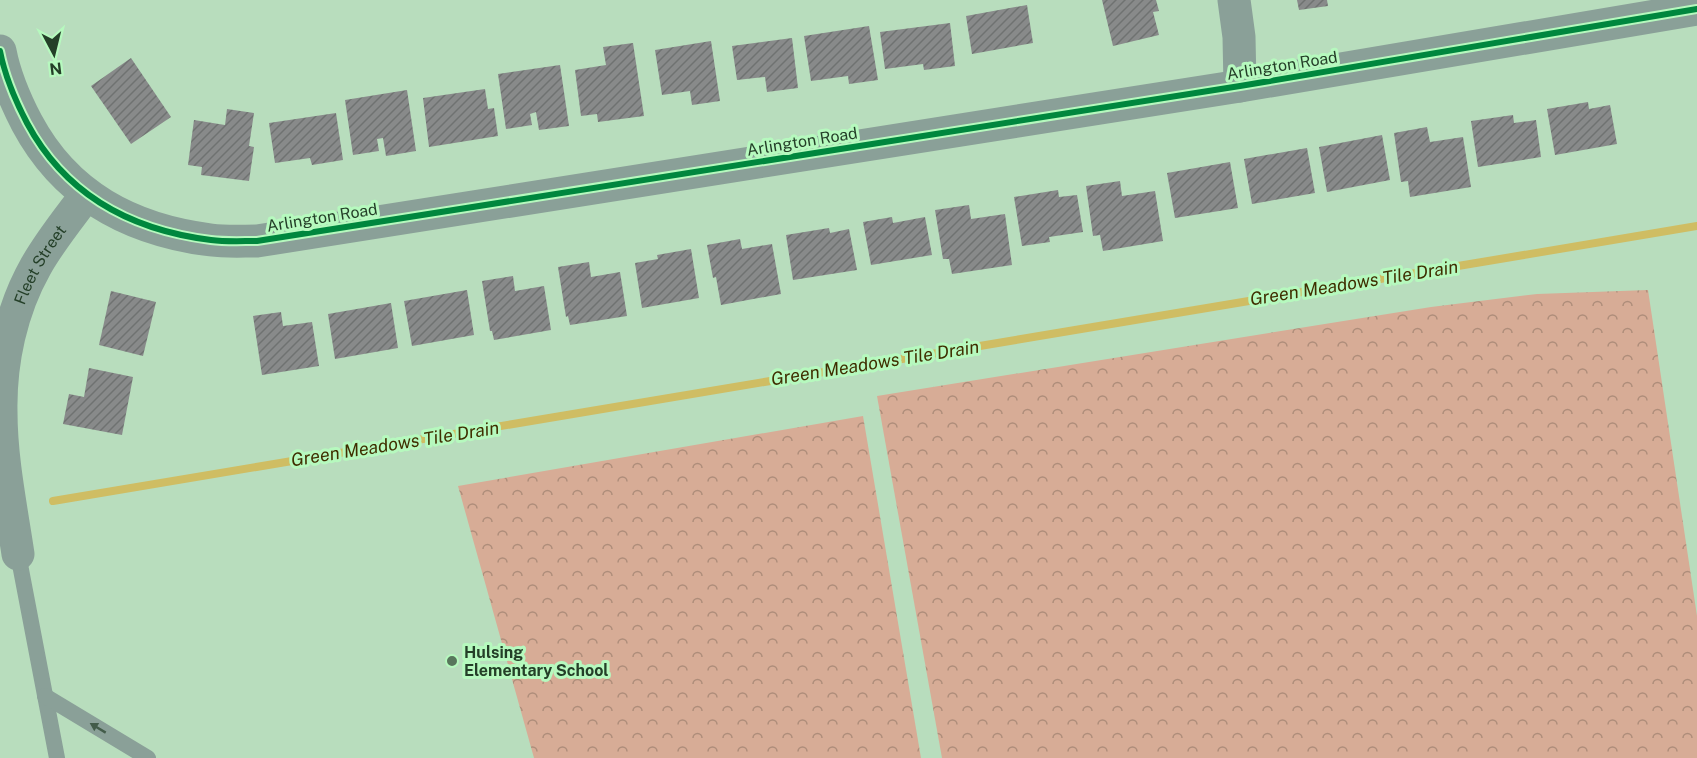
<svg xmlns="http://www.w3.org/2000/svg" width="1697" height="758" font-family="'Public Sans',sans-serif">
  <defs>
    <pattern id="forest-crowns" width="20" height="18" patternUnits="userSpaceOnUse" patternTransform="scale(1.5)"><rect width="20" height="18" fill="#d7ac96"/><path d="M2 6a3 3 0 1 1 6 0M12 15a3 3 0 1 1 6 0" fill="none" stroke="#ae8d7a"/></pattern>
    <pattern id="building-hatch" width="6" height="6" patternUnits="userSpaceOnUse" patternTransform="scale(1.5)"><rect width="6" height="6" fill="#888a8a"/><path d="M-1 1l2-2M0 6l6-6M5 7l2-2" fill="none" stroke="#6f7271"/></pattern>
  </defs>
  <rect width="100%" height="100%" fill="#b8ddbd"/>
  <g fill="url(#forest-crowns)">
    <path d="M 1648,290 L 1697,616 L 1697,758 L 942,758 L 877,396 L 1431,307 L 1537,294 Z"/>
    <path d="M 863,416 L 921,758 L 534,758 L 458,486 Z"/>
  </g>
  <g fill="none" stroke-linecap="round" stroke-linejoin="round">
    <path stroke="#cfbd63" stroke-width="8" d="M 53,501 L 1697,226"/>
  </g>
  <g fill="url(#building-hatch)">
    <path d="M 1102,0 L 1156,0 L 1159,11 L 1153,12 L 1159,35 L 1113,46 Z"/>
    <path d="M 1297,0 L 1327,0 L 1328,6 L 1299,10 Z"/>
    <path d="M 1027,5 L 1033,43 L 972,54 L 966,16 Z"/>
    <path d="M 950,23 L 955,66 L 924,70 L 923,64 L 885,69 L 880,32 Z"/>
    <path d="M 869,26 L 878,80 L 849,84 L 848,76 L 811,81 L 804,36 Z"/>
    <path d="M 792,38 L 798,88 L 767,92 L 765,77 L 737,80 L 732,46 Z"/>
    <path d="M 711,41 L 720,101 L 692,105 L 690,91 L 662,95 L 655,50 Z"/>
    <path d="M 633,43 L 644,116 L 598,122 L 597,114 L 581,116 L 575,70 L 606,65 L 603,47 Z"/>
    <path d="M 131,58 L 171,117 L 131,144 L 91,86 Z"/>
    <path d="M 560,65 L 569,126 L 539,130 L 536,112 L 530,114 L 532,125 L 506,129 L 498,74 Z"/>
    <path d="M 485,89 L 488,109 L 494,108 L 498,136 L 429,147 L 423,98 Z"/>
    <path d="M 407,90 L 416,151 L 386,156 L 383,138 L 377,139 L 379,151 L 353,155 L 345,100 Z"/>
    <path d="M 1588,102 L 1589,109 L 1610,105 L 1617,144 L 1555,155 L 1547,109 Z"/>
    <path d="M 227,109 L 254,113 L 249,146 L 254,147 L 249,181 L 201,175 L 202,167 L 188,165 L 194,120 L 225,125 Z"/>
    <path d="M 336,113 L 343,160 L 312,165 L 310,158 L 275,163 L 269,123 Z"/>
    <path d="M 1513,115 L 1514,123 L 1536,120 L 1541,157 L 1478,167 L 1471,121 Z"/>
    <path d="M 1427,127 L 1430,142 L 1463,137 L 1471,187 L 1410,197 L 1408,181 L 1401,182 L 1394,133 Z"/>
    <path d="M 1382,135 L 1390,180 L 1327,192 L 1319,147 Z"/>
    <path d="M 1307,148 L 1315,193 L 1252,204 L 1244,159 Z"/>
    <path d="M 1230,162 L 1238,208 L 1175,218 L 1167,173 Z"/>
    <path d="M 1120,181 L 1122,196 L 1155,191 L 1163,241 L 1103,251 L 1100,235 L 1093,236 L 1086,186 Z"/>
    <path d="M 1058,190 L 1059,197 L 1077,195 L 1083,232 L 1049,237 L 1050,242 L 1022,246 L 1014,197 Z"/>
    <path d="M 969,205 L 971,219 L 1005,214 L 1012,265 L 952,274 L 949,259 L 943,259 L 935,210 Z"/>
    <path d="M 892,217 L 893,223 L 925,217 L 932,255 L 871,265 L 863,222 Z"/>
    <path d="M 829,228 L 830,233 L 849,229 L 857,270 L 793,280 L 786,235 Z"/>
    <path d="M 740,239 L 742,249 L 772,244 L 781,294 L 721,305 L 716,277 L 713,278 L 707,245 Z"/>
    <path d="M 691,249 L 699,298 L 642,308 L 635,263 L 658,259 L 657,255 Z"/>
    <path d="M 589,262 L 591,277 L 620,272 L 627,316 L 570,325 L 568,316 L 566,317 L 558,267 Z"/>
    <path d="M 513,276 L 515,291 L 544,286 L 551,330 L 494,340 L 492,331 L 490,331 L 482,281 Z"/>
    <path d="M 467,290 L 474,335 L 412,346 L 404,301 Z"/>
    <path d="M 111,291 L 156,302 L 143,356 L 99,345 Z"/>
    <path d="M 391,303 L 398,348 L 335,359 L 328,314 Z"/>
    <path d="M 281,312 L 283,326 L 312,322 L 319,366 L 262,375 L 253,316 Z"/>
    <path d="M 89,368 L 133,377 L 122,435 L 63,424 L 69,394 L 84,397 Z"/>
  </g>
  <g fill="none" stroke-linecap="round" stroke-linejoin="round">
    <g stroke="#8aa098" stroke-width="16">
      <path d="M 18,554 L 57,758"/>
      <path d="M 45,696 L 148,758"/>
    </g>
    <g stroke="#8aa098" stroke-width="33">
      <path d="M 1234,0 L 1239,37 L 1240,86"/>
      <path d="M 0,51 C 5,77 15,100 27,123 C 66,196 131,230 211,240 C 226,242 242,241 257,241 L 1240,86 L 1697,9"/>
      <path id="s1" d="M 18,554 C 11,507 1,459 1,412 C 0,363 11,310 36,266 C 50,241 69,218 86,195"/>
    </g>
    <g stroke="#b6f9be" stroke-width="10">
      <path id="cycleway" d="M 0,51 C 5,77 15,100 27,123 C 66,196 131,230 211,240 C 226,242 242,241 257,241 L 1240,86 L 1697,9"/>
    </g>
    <use href="#cycleway" stroke="#00873e" stroke-width="6"/>
  </g>
  <defs><path id="oneway-solid" d="M-6-.8H1V-3.2L6.5 0L1 3.2V.8H-6Z" transform="scale(1.5)"/></defs>
  <use fill="#435c4a" href="#oneway-solid" transform="translate(98 728) rotate(-149)"/>
  <circle fill="#58765c" stroke="#b6f9be" stroke-width="2" cx="452" cy="661" r="6"/>
  <g text-anchor="middle" stroke-width="6" stroke-linejoin="round" paint-order="stroke">
    <g font-size="16" fill="#243f28" stroke="#b6f9be">
      <text transform="translate(1282 65) rotate(-9)" y="6">Arlington Road</text>
      <text transform="translate(802 141) rotate(-9)" y="6">Arlington Road</text>
      <text transform="translate(322 217) rotate(-9)" y="6">Arlington Road</text>
      <text dy="6" stroke="none"><textPath href="#s1" startOffset="298">Fleet Street</textPath></text>
    </g>
    <g font-size="16" font-weight="bold" fill="#243f28" stroke="#b6f9be" text-anchor="start">
      <text x="464" y="658">Hulsing<tspan x="464" dy="18">Elementary School</tspan></text>
    </g>
    <g font-size="18" font-style="italic" fill="#3f2f00" stroke="#b6f9be">
      <text transform="translate(1354 283) rotate(-9)" y="6">Green Meadows Tile Drain</text>
      <text transform="translate(875 363) rotate(-9)" y="6">Green Meadows Tile Drain</text>
      <text transform="translate(395 444) rotate(-9)" y="6">Green Meadows Tile Drain</text>
    </g>
  </g>
  <g transform="translate(54 54) rotate(173)" stroke="#b6f9be" stroke-width="4.5" paint-order="stroke">
  <path d="M0-4.5L10 22L0 15L-10 22Z" fill="#243f28"/>
  <text y="-9" font-size="16" font-weight="bold" text-anchor="middle" fill="#243f28">N</text>
  </g>
</svg>
